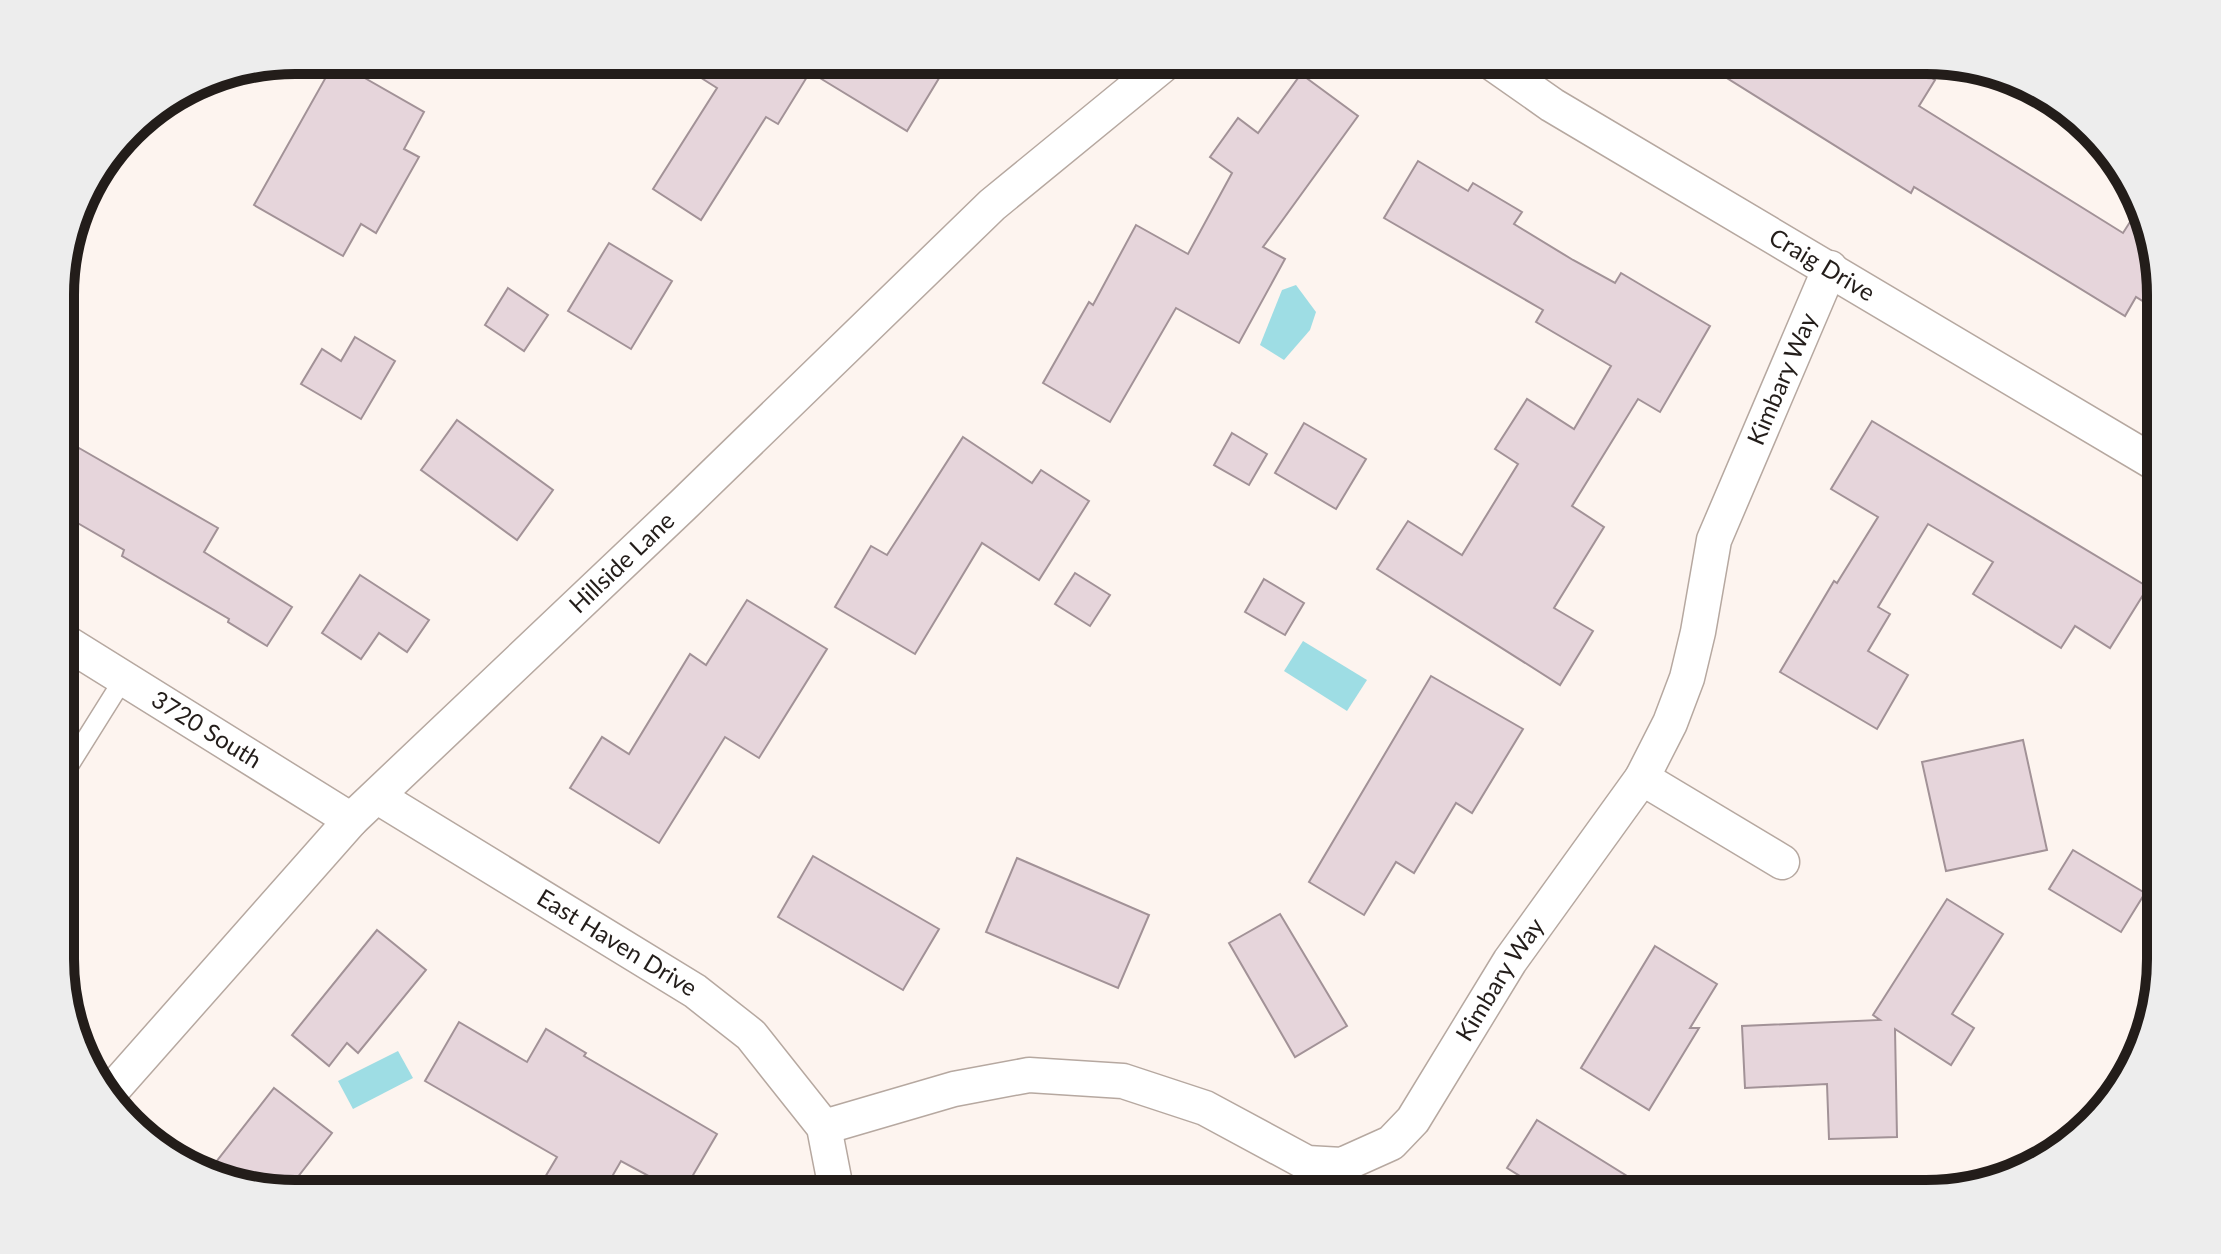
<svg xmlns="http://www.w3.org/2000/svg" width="2221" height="1254" font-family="Lato,sans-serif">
  <rect width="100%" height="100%" fill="#fdf4ef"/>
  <g fill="#9edde4">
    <path d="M 1296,285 L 1316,312 L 1310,330 L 1284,360 L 1260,345 L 1282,290 Z"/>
    <path d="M 1303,641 L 1367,680 L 1347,711 L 1284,671 Z"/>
    <path d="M 398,1051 L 413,1078 L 353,1109 L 338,1081 Z"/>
  </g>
  <g fill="#e6d5db" stroke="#a29297" stroke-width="2">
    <path d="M 673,60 L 950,60 L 907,131 L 810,72 L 778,124 L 766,117 L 701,220 L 653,189 L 717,88 Z"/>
    <path d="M 1698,60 L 1837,60 L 1859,74 L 1868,60 L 1903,60 L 1935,80 L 1919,106 L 2123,233 L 2137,211 L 2160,279 L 2160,312 L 2136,297 L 2125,316 L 1914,187 L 1911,193 Z"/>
    <path d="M 335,61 L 424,112 L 404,149 L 419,157 L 376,233 L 361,224 L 343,256 L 254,205 Z"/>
    <path d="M 1301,74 L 1358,116 L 1263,247 L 1285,259 L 1239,343 L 1176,308 L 1110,422 L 1043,383 L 1089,302 L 1093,305 L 1136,225 L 1188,254 L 1232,173 L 1210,157 L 1238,118 L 1258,133 Z"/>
    <path d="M 1418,161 L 1468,191 L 1473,183 L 1522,212 L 1514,224 L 1573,260 L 1615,283 L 1621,273 L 1710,326 L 1660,412 L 1638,399 L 1572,506 L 1604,527 L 1554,608 L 1593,631 L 1560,685 L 1377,569 L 1408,521 L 1462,555 L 1518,464 L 1495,449 L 1527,399 L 1574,429 L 1611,366 L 1536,322 L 1543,310 L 1384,218 Z"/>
    <path d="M 609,243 L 672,281 L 631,349 L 568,311 Z"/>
    <path d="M 508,288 L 548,315 L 524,351 L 485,325 Z"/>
    <path d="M 355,337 L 395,361 L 361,419 L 301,384 L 322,349 L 341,361 Z"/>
    <path d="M 457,420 L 553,490 L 517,540 L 421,470 Z"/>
    <path d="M 1872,421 L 2148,587 L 2110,648 L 2075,626 L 2061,648 L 1973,594 L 1993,562 L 1928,524 L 1878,607 L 1890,614 L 1868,651 L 1908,675 L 1877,729 L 1780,672 L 1834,581 L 1837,583 L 1878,517 L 1831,489 Z"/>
    <path d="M 1304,423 L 1366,459 L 1336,509 L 1275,473 Z"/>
    <path d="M 1232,433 L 1267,454 L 1249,485 L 1214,465 Z"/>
    <path d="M 963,437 L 1032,483 L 1041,470 L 1089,501 L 1039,580 L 982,543 L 915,654 L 835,607 L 871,546 L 887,555 Z"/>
    <path d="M 79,448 L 218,528 L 204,552 L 292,607 L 267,646 L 228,622 L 229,619 L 122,556 L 124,550 L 62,514 L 62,477 Z"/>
    <path d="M 1075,573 L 1110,595 L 1090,626 L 1055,604 Z"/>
    <path d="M 360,575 L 429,620 L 407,652 L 379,633 L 361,659 L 322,633 Z"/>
    <path d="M 1264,579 L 1304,603 L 1285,635 L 1245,612 Z"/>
    <path d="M 747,600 L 827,649 L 759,758 L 725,737 L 659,843 L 570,788 L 602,737 L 629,754 L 690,654 L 706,665 Z"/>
    <path d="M 1431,676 L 1523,729 L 1472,813 L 1456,803 L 1414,873 L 1396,862 L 1364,915 L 1309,882 Z"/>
    <path d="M 2023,740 L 2047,850 L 1946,871 L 1922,762 Z"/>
    <path d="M 2073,850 L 2145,893 L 2121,932 L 2049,889 Z"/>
    <path d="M 813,856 L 939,929 L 903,990 L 778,917 Z"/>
    <path d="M 1017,858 L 1149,915 L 1118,988 L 986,932 Z"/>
    <path d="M 1947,899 L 2003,934 L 1952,1014 L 1974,1028 L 1951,1065 L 1895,1029 L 1897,1137 L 1829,1139 L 1827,1084 L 1745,1088 L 1742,1026 L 1880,1020 L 1873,1015 Z"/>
    <path d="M 1280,914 L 1347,1026 L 1295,1057 L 1229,943 Z"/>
    <path d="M 377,930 L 426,970 L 358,1053 L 347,1043 L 329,1066 L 292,1035 Z"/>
    <path d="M 1655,946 L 1717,984 L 1690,1028 L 1699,1028 L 1649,1110 L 1581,1068 Z"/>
    <path d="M 459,1022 L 527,1062 L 546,1029 L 586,1053 L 584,1056 L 717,1134 L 682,1194 L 621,1161 L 602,1194 L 535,1194 L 557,1157 L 425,1081 Z"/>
    <path d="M 274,1088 L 332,1133 L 286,1192 L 209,1171 Z"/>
    <path d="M 1537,1120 L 1656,1194 L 1549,1194 L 1507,1168 Z"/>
  </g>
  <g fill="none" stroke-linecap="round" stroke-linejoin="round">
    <g stroke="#b6a8a0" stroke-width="21">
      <path id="lane" d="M 62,777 L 124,678"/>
    </g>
    <g stroke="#b6a8a0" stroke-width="37">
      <g id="street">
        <path id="s1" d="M 1488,60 L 1552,105 L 2160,466"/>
        <path id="s2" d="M 62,640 L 351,820"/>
        <path d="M 1642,778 L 1782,862"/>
        <path id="s3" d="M 378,797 L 695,991 L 751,1035 L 824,1127 L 837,1194"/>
        <path id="s4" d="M 107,1096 L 351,820 L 683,505 L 992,205 L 1169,60"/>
        <path id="s5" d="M 824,1127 L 954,1089 L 1029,1075 L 1123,1081 L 1205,1108 L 1307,1163 L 1342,1165 L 1391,1143 L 1413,1120 L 1510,961 L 1642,778 L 1670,723 L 1687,678 L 1698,632 L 1714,540 L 1830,268"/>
      </g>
    </g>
    <use href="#lane" stroke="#fff" stroke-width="18"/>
    <use href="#street" stroke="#fff" stroke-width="34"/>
  </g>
  <g text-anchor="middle" stroke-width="6" stroke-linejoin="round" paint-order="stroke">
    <g font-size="24" fill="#231d1a" stroke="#fff">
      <text dy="8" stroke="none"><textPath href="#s1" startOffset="392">Craig Drive</textPath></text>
      <text dy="8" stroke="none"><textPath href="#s5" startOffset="1466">Kimbary Way</textPath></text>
      <text dy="8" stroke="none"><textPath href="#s4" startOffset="742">Hillside Lane</textPath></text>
      <text dy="8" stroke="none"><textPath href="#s2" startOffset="170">3720 South</textPath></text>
      <text dy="8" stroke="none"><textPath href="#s3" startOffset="280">East Haven Drive</textPath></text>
      <text dy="8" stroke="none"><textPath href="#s5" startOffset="794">Kimbary Way</textPath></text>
    </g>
  </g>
  <path d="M0 0H2221V1254H0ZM295 74H1926A221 221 0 0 1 2147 295V959A221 221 0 0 1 1926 1180H295A221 221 0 0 1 74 959V295A221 221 0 0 1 295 74Z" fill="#ededed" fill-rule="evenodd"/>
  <path fill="none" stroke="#231d1a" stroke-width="10" d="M295 74H1926A221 221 0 0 1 2147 295V959A221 221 0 0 1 1926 1180H295A221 221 0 0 1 74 959V295A221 221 0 0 1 295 74Z"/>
</svg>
